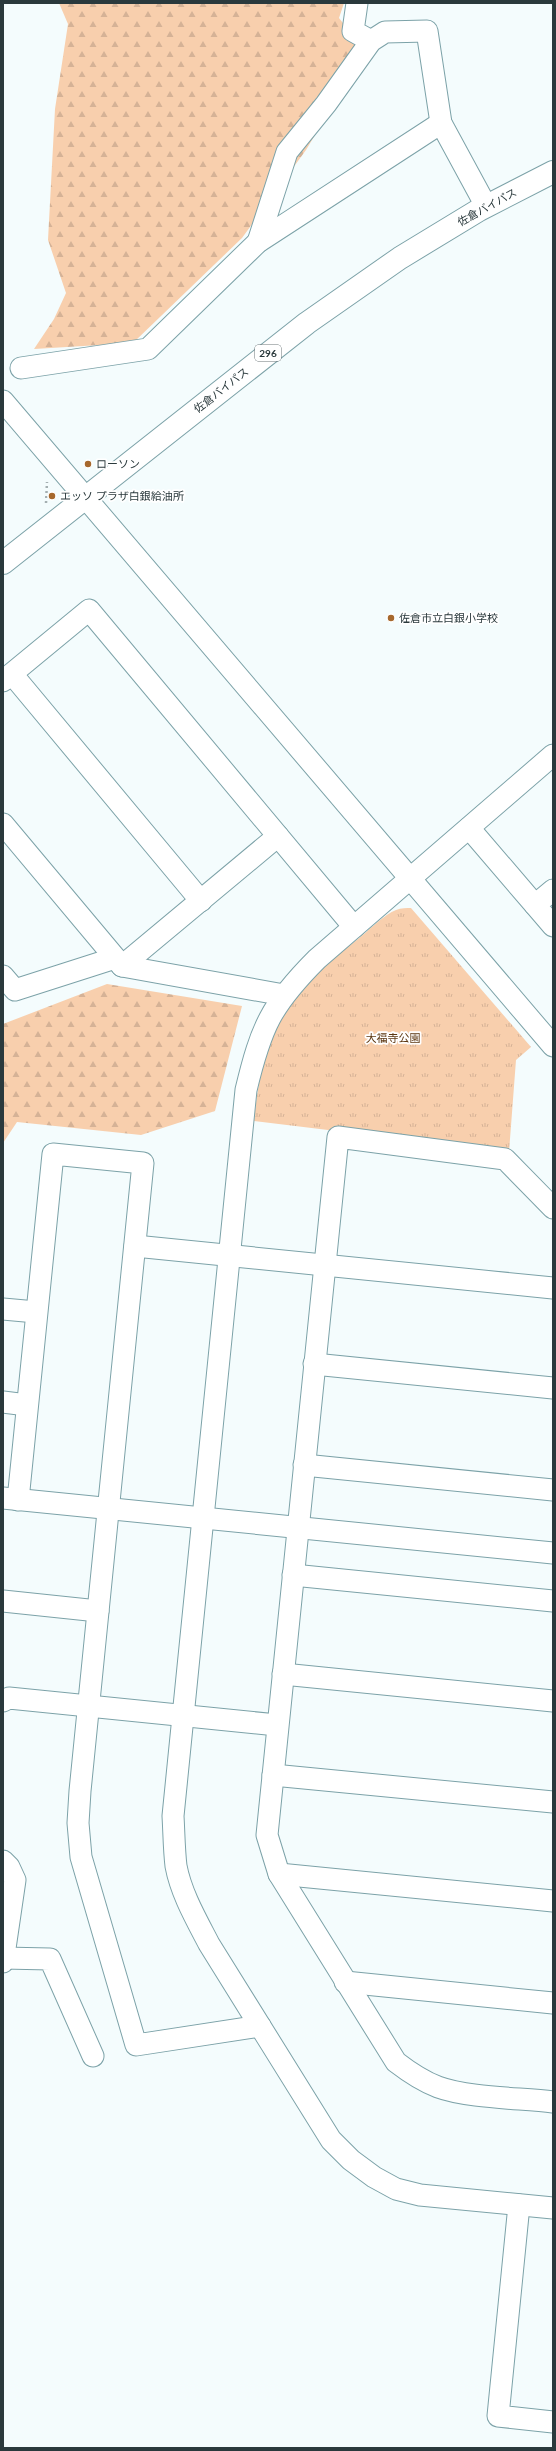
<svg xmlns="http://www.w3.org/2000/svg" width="556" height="2451" font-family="Lato,'Noto Sans JP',sans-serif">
  <defs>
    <pattern id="forest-firs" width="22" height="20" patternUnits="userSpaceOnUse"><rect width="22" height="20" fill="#f8cfad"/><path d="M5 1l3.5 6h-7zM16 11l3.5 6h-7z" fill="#d5b296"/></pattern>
    <pattern id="park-tufts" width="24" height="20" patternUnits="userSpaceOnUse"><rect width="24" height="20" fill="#f8cfad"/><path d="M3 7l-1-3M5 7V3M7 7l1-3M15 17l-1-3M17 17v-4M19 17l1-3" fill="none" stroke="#d5b296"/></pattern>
  </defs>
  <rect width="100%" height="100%" fill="#f4fcfd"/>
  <g fill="url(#forest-firs)">
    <path d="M 59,3 L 344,3 L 339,18 L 361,46 L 330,110 L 306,150 L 242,238 L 133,343 L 34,349 L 54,319 L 66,293 L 48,240 L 55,109 L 68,24 Z"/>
    <path d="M 107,984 L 242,1006 L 215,1111 L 141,1135 L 17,1122 L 3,1143 L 3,1024 Z"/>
  </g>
  <path fill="url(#park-tufts)" d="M 411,908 L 531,1047 L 516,1060 L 509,1152 L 254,1121 C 264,1027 283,996 358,939 C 368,931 385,914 396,910 C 401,908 407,908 411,908 Z"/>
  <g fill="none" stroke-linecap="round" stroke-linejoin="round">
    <g stroke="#7ca2a8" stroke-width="23">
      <g id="minor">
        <path d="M 357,3 L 353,31 L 371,41"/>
        <path d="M 258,242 L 287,152 L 326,104 L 371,41 L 385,32 L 427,31 L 441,123 L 486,206"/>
        <path d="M 21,368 L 148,349 L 258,242 L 441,123"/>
        <path d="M 3,401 L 553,1046"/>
        <path d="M 12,674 L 201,901"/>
        <path d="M 3,681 L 89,610 L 354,927"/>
        <path d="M 553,755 L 317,959 C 271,1005 261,1027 246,1090 L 173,1816 C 174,1832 174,1849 176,1866 C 181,1893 196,1919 209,1944 L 331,2140 L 351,2160 L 374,2177 L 396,2189 L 420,2195 L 553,2208"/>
        <path d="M 3,824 L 122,966 L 284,995"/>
        <path d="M 469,828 L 535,905"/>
        <path d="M 553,890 L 535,905 L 553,926"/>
        <path d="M 122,966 L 278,836"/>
        <path d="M 3,976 L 15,990 L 115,958"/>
        <path d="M 553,1208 L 505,1159 L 338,1137 L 267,1835 L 279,1874 L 396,2062 C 409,2072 422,2081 438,2087 C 468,2098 520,2098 553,2102"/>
        <path d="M 135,1246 L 553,1288"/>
        <path d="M 3,1309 L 36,1312"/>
        <path d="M 314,1364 L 553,1388"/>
        <path d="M 3,1402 L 27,1405"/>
        <path d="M 304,1465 L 553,1490"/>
        <path d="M 3,1498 L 553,1553"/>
        <path d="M 18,1500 L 53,1154 L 143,1163 L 80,1791 L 78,1823 L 81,1857 L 136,2045 L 260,2026"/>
        <path d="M 293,1575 L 553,1601"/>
        <path d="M 3,1601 L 98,1611"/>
        <path d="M 283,1674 L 553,1701"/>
        <path d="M 3,1701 L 9,1698 L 277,1725"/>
        <path d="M 273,1775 L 553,1802"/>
        <path d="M 3,1861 L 9,1867 L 15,1880 L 3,1962"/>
        <path d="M 279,1874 L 553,1901"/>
        <path d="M 3,1958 L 50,1959 L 93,2056"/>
        <path d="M 345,1982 L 553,2003"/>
        <path d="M 519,2205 L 498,2416 L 553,2422"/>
      </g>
    </g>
    <g stroke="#7ca2a8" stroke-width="24">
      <path id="highway" d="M 3,563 L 307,323 L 400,258 L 479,210 L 553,172"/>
    </g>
    <path stroke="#a4afb1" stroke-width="2.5" stroke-dasharray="2 3" stroke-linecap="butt" d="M 46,503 L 47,482"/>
    <use href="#minor" stroke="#fff" stroke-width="21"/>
    <use href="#highway" stroke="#fff" stroke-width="22"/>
  </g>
  <g fill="#a6682d" stroke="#fff" stroke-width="1.5">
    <circle cx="88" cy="464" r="4"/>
    <circle cx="52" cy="496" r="4"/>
    <circle cx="391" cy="618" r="4"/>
  </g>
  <g text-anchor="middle" stroke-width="3.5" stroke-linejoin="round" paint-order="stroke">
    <rect fill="#fff" stroke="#6a7476" stroke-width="1" x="255" y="345" width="26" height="16" rx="3"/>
    <g font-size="10" font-weight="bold" fill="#2a393c">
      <text x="268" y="357">296</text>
    </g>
    <g font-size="11" fill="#2a393c" stroke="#fff">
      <text transform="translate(487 207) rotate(-29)" y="4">佐倉バイパス</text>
      <text transform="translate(221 390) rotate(-38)" y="4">佐倉バイパス</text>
    </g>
    <g font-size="11" fill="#2a393c" stroke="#fff" text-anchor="start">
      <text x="96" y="468">ローソン</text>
      <text x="60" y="500">エッソ プラザ白銀給油所</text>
      <text x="399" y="622">佐倉市立白銀小学校</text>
    </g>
    <g font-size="11" fill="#5d3813" stroke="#fff">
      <text x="393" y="1042">大福寺公園</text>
    </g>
  </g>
  <rect width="556" height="2451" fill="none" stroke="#2a393c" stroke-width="8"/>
</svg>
